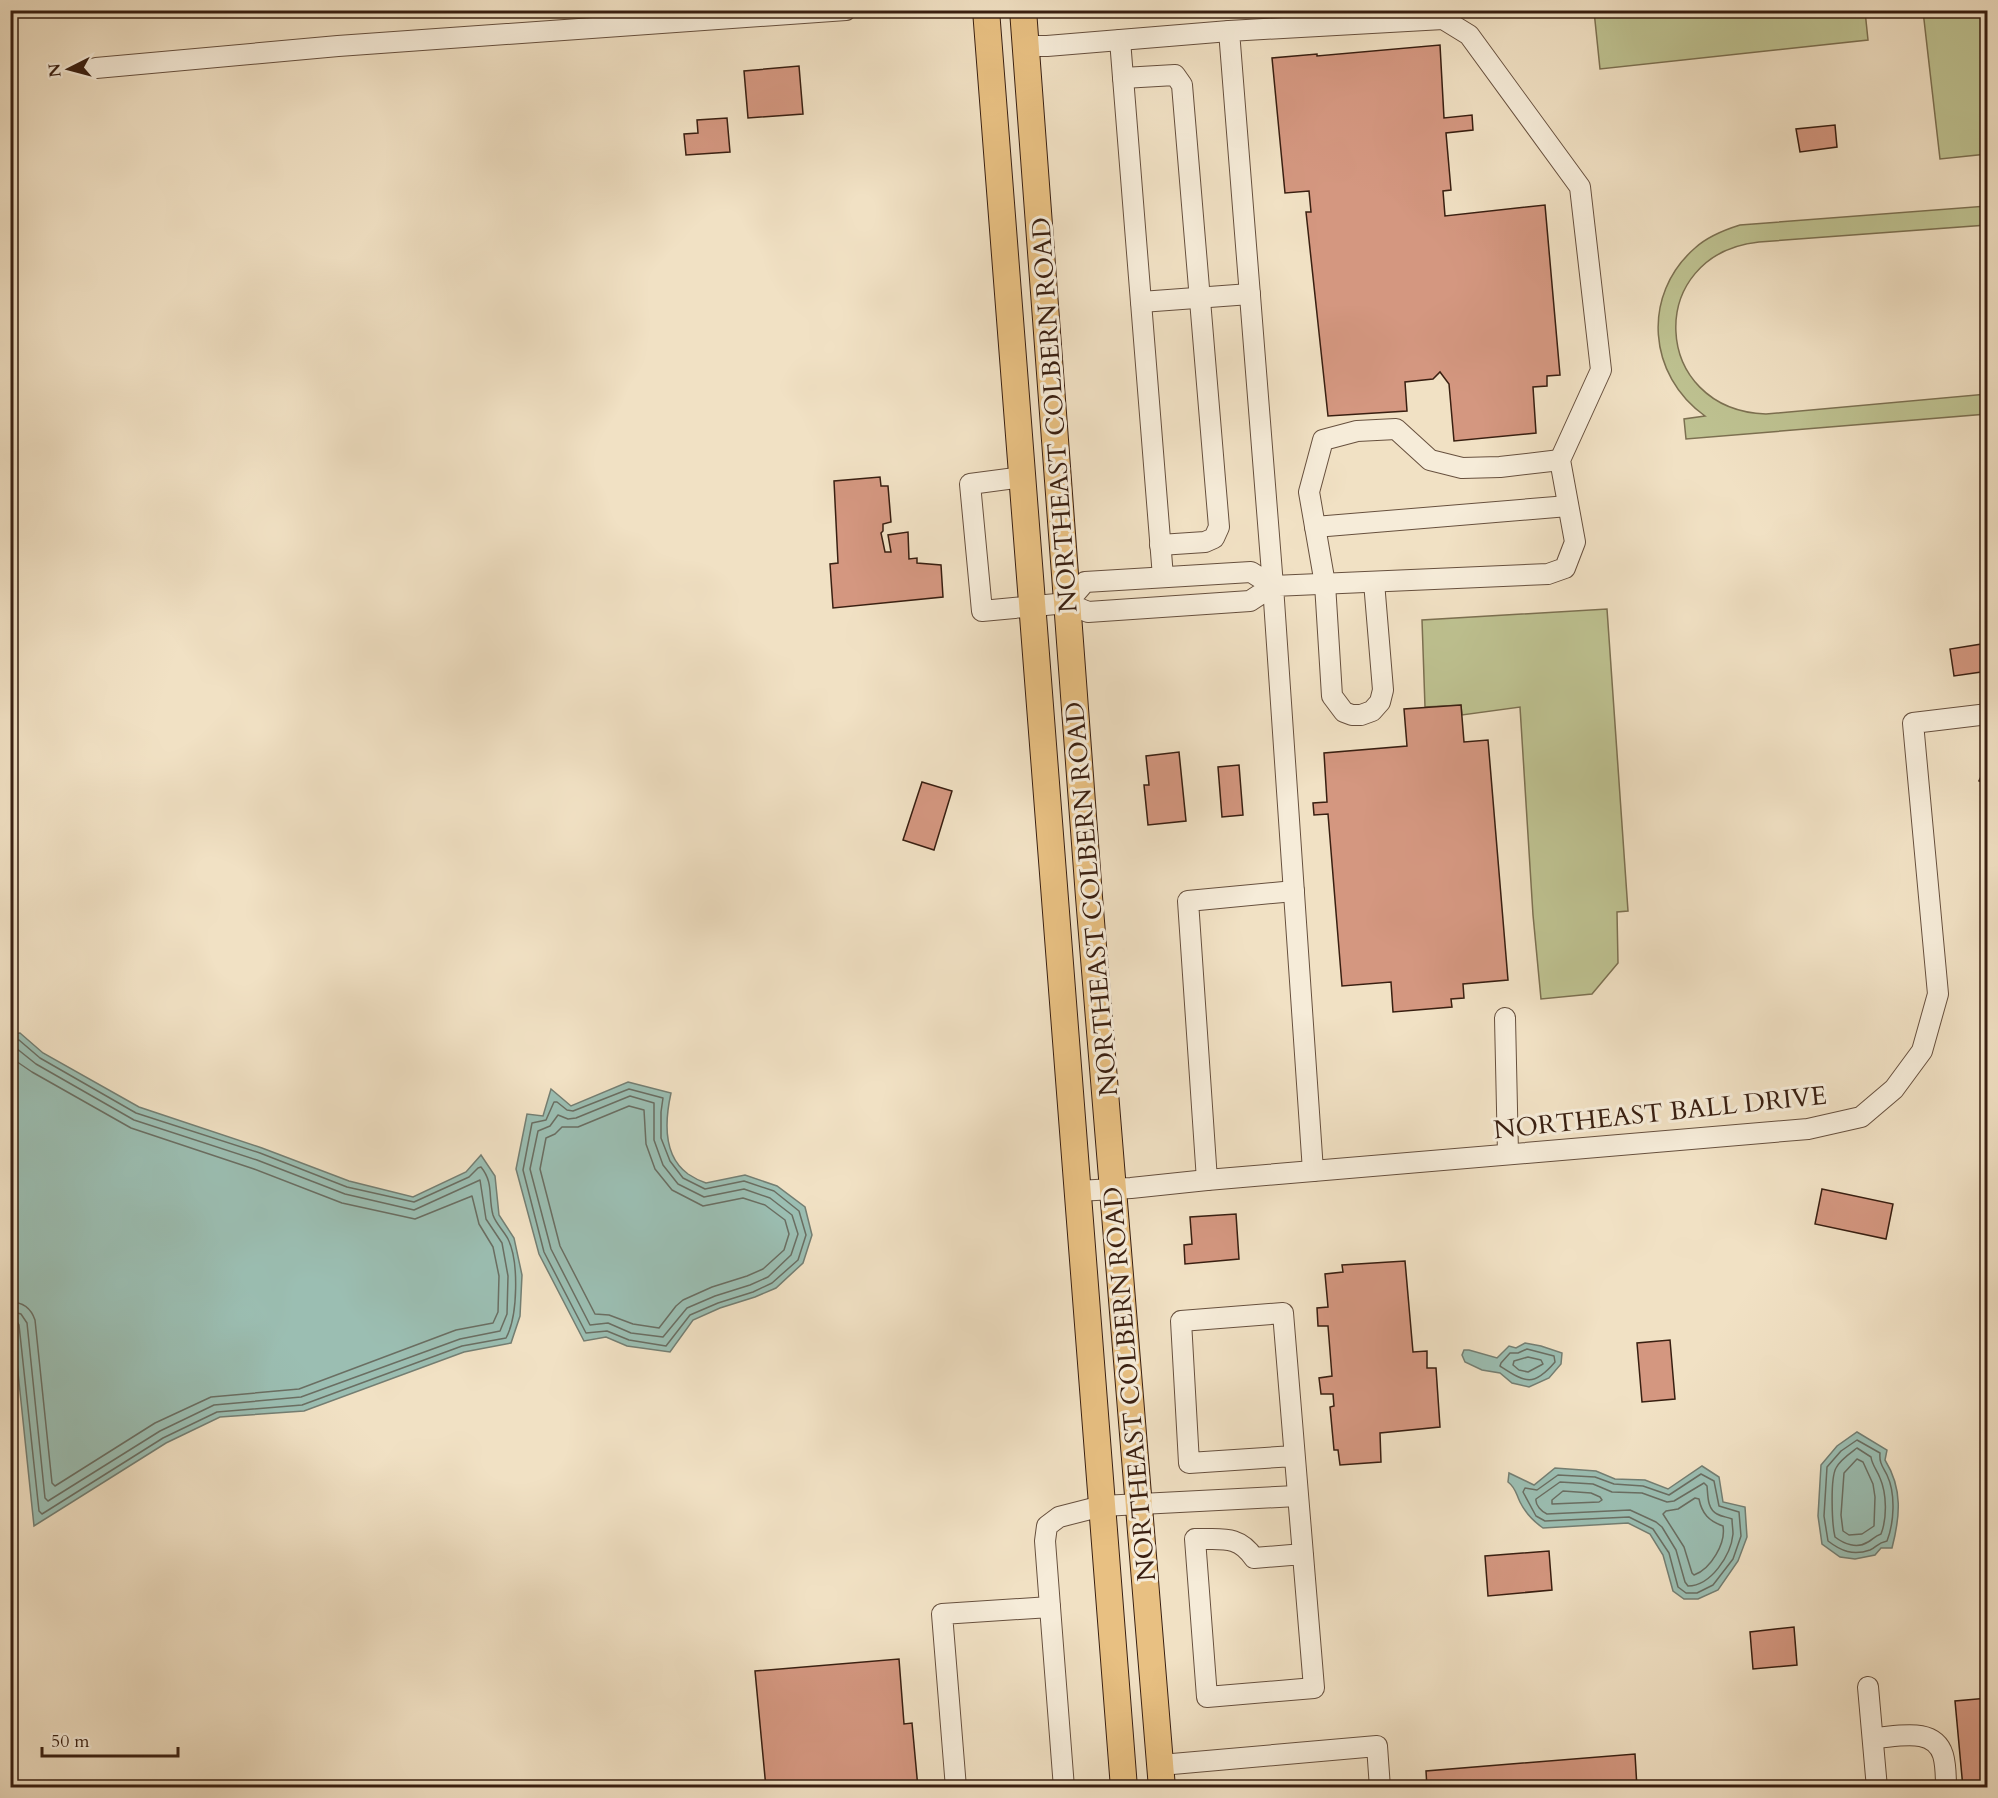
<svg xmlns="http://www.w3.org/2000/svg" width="1998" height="1798" font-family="Cardo,serif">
  <rect width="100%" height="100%" fill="#f1e1c4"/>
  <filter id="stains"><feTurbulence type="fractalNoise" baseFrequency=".00333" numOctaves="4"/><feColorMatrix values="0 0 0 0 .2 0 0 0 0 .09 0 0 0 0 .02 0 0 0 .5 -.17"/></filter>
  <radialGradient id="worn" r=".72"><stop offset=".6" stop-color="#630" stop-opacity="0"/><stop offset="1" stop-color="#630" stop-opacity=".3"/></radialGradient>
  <g fill="#bec291" stroke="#7c7051" stroke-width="1.5">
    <path d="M 1594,11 L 1865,11 L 1868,40 L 1600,69 Z"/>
    <path d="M 1923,11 L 1987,11 L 1987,154 L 1940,159 Z"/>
    <path d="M 1987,206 L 1987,225 L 1759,242 C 1644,254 1650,410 1766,414 L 1987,394 L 1987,414 L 1686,439 L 1684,419 L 1705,416 C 1648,376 1641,295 1695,248 C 1708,236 1724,230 1740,225 Z"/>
    <path d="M 1607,609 L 1628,911 L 1617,912 L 1618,963 L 1592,994 L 1541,999 L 1533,915 L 1520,707 L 1462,715 L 1461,705 L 1425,707 L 1422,620 Z"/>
  </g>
  <g fill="#9bbeb2" stroke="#747e72" stroke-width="1.5">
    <path d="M 20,1033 L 43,1053 L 139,1107 L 262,1148 L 349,1181 L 413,1197 L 466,1172 L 481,1155 L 495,1176 L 499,1215 L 514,1238 L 522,1275 L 520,1316 L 511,1343 L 464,1352 L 304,1411 L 220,1417 L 166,1443 L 34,1526 L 10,1296 L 10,1034 Z"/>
    <path d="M 628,1082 L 671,1093 C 665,1120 663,1156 688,1174 C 694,1178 700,1181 706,1183 L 745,1175 L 777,1186 L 805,1207 L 812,1235 L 803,1263 L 776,1288 L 755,1297 L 720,1308 L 693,1320 L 670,1352 L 627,1346 L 606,1337 L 584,1341 L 539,1254 L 516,1169 L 527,1114 L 543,1116 L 551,1089 L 571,1106 Z"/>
    <path d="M 1525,1343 L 1541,1346 L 1562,1353 L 1561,1364 L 1549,1378 L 1529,1387 L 1512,1383 L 1500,1373 L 1482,1370 L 1465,1362 L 1462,1355 L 1464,1350 L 1469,1350 L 1497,1358 L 1509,1346 L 1516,1348 Z"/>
    <path d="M 1857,1432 L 1887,1450 L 1885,1460 C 1903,1489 1900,1517 1892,1548 L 1881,1548 L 1875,1555 L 1855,1559 L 1840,1557 L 1822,1544 L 1818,1516 L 1821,1465 L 1837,1446 Z"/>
    <path d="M 1702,1466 L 1719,1477 L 1723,1502 L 1745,1507 L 1747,1537 L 1738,1561 L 1718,1590 L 1698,1599 L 1684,1599 L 1673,1591 L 1663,1555 L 1650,1534 L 1628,1523 L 1543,1528 C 1533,1521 1526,1514 1520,1502 C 1516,1494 1516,1488 1508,1482 L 1509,1473 L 1534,1485 L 1555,1468 L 1596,1471 L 1615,1479 L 1645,1480 L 1668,1489 Z"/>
  </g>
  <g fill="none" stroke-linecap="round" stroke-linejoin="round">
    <g stroke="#6a6e62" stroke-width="1.5">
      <path d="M 10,1040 L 19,1040 L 40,1058 L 136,1113 L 260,1153 L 347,1187 L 414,1202 L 469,1177 L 478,1168 L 481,1167 C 494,1183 488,1197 493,1215 C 496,1224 504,1231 508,1239 C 519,1261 518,1316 506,1338 L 462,1346 L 302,1405 L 217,1412 L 163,1438 L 42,1514 L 39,1511 L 19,1325 L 16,1320 L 10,1318"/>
      <path d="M 10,1048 L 16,1048 L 36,1064 L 134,1120 L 257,1160 L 345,1194 L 414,1210 L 480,1180 L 486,1219 L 502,1243 L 508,1276 L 507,1314 L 500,1331 L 460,1339 L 301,1397 L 214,1405 L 160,1431 L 48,1501 L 45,1498 L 27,1323 L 21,1314 L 10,1311"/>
      <path d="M 10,1057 L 32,1072 L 131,1128 L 254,1169 L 342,1203 L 415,1219 L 472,1196 L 479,1224 L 493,1247 L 499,1276 L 498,1312 L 493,1323 L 456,1330 L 299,1389 L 211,1397 L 155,1423 L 55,1486 L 52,1483 L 35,1320 C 31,1308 23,1302 10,1302"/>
      <path d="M 629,1089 L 663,1098 L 661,1112 L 661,1138 L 670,1161 L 683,1178 L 705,1189 L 744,1181 L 774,1191 L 799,1211 L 806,1235 L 798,1260 L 772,1283 L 753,1292 L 718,1303 L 690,1315 L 666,1346 L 629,1340 L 607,1331 L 586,1333 L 544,1252 L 523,1170 L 532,1123 L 546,1120 L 554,1102 L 557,1102 L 567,1110 L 573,1111 Z"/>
      <path d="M 630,1096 L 654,1103 L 654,1140 L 663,1165 L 678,1184 L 704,1197 L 744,1189 L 770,1198 L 792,1215 L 798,1234 L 791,1255 L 768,1277 L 750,1285 L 715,1296 L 687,1308 L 663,1337 L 631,1333 L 608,1323 L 590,1325 L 551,1249 L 530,1169 L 538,1131 L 550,1126 L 558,1115 L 568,1119 L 576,1118 Z"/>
      <path d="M 629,1106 L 644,1110 L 646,1144 L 655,1169 L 672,1190 L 703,1206 L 743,1198 L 765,1205 L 785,1220 L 789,1234 L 784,1250 L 763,1269 L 747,1276 L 712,1287 L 683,1300 L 676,1306 L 659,1328 L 633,1324 L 609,1315 L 595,1314 L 560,1246 L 540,1169 L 546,1138 L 555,1134 L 562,1127 L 578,1127 Z"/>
      <path d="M 1527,1349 L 1554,1356 L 1555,1362 C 1533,1388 1525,1382 1500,1366 L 1501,1363 L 1510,1353 L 1518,1353 Z"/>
      <path d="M 1528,1357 L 1541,1360 L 1543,1364 L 1528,1372 L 1519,1370 L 1513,1365 L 1514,1361 Z"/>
      <path d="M 1857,1440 L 1880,1453 C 1879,1463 1883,1467 1887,1475 C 1896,1494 1894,1523 1887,1541 C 1877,1543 1877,1547 1870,1550 C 1853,1556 1841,1551 1828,1541 L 1824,1516 L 1827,1467 L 1841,1451 Z"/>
      <path d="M 1857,1448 L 1871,1457 C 1872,1465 1877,1470 1880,1478 C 1887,1494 1887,1519 1881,1534 C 1875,1536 1873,1539 1868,1542 C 1857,1549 1844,1544 1835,1537 C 1832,1525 1830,1479 1836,1468 C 1840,1460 1849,1454 1857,1448 Z"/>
      <path d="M 1857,1459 L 1863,1462 L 1873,1484 L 1875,1497 L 1874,1526 L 1862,1534 L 1849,1535 L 1843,1531 L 1841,1515 L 1844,1473 Z"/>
      <path d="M 1701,1474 L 1714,1481 L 1719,1506 L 1739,1512 L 1741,1536 L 1733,1559 L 1713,1585 L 1697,1593 L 1686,1593 L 1678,1587 L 1669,1553 L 1653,1529 L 1629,1517 L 1545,1521 L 1536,1516 L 1523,1492 L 1525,1488 L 1537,1490 L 1558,1475 L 1595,1477 L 1614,1484 L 1643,1486 L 1669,1495 Z"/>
      <path d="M 1560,1482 L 1593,1484 L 1612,1492 L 1642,1493 L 1667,1502 L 1674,1501 L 1704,1483 L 1707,1486 C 1708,1495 1707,1509 1717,1514 C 1722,1517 1728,1517 1732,1519 C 1732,1524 1733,1529 1733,1534 C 1731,1555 1711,1586 1688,1586 L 1685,1582 L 1676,1550 L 1662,1527 L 1656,1522 L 1630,1510 L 1547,1514 C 1542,1512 1535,1505 1536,1499 Z"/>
      <path d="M 1563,1491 L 1591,1493 L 1600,1497 L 1602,1500 L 1599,1502 L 1552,1504 L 1552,1500 Z"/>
      <path d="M 1695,1498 L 1699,1499 C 1702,1514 1709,1521 1723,1526 C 1726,1543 1711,1569 1694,1575 L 1692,1573 L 1684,1547 L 1663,1514 L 1666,1511 L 1678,1509 Z"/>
    </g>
  </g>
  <g fill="#d49780" stroke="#391f11" stroke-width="1.5">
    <path d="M 1440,45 L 1444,118 L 1472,115 L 1473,130 L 1446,133 L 1451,190 L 1443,191 L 1445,216 L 1545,205 L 1560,375 L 1547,376 L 1547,386 L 1533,387 L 1536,433 L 1454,441 L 1449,384 L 1440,372 L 1433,379 L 1405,382 L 1407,411 L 1328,416 L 1306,212 L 1311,212 L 1309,191 L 1285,193 L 1272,58 L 1317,54 L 1317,56 Z"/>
    <path d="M 799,66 L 803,114 L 748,118 L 744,71 Z"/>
    <path d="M 727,118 L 730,152 L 686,155 L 684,134 L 698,133 L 697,120 Z"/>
    <path d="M 1835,125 L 1837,147 L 1800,152 L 1796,129 Z"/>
    <path d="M 880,477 L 881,486 L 888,486 L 891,522 L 883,524 L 883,531 L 881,533 L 885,552 L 891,552 L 888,535 L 908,532 L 909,559 L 917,558 L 917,563 L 941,565 L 943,597 L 833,608 L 830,564 L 838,563 L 834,481 Z"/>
    <path d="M 1988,643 L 1988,671 L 1954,676 L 1950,649 Z"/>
    <path d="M 1461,705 L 1464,742 L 1488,740 L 1508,980 L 1463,984 L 1464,998 L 1451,999 L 1452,1007 L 1393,1012 L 1391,982 L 1342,986 L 1328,814 L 1314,815 L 1313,803 L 1327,802 L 1324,753 L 1407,746 L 1404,709 Z"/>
    <path d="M 1179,752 L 1186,821 L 1148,825 L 1144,785 L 1149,785 L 1146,756 Z"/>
    <path d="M 1988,762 L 1988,785 L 1979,781 Z"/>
    <path d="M 1239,765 L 1243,815 L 1222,817 L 1218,767 Z"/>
    <path d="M 922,782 L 952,791 L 934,850 L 903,840 Z"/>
    <path d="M 1822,1189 L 1893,1204 L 1886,1239 L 1815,1224 Z"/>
    <path d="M 1236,1214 L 1239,1259 L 1185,1264 L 1184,1245 L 1192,1244 L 1190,1217 Z"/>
    <path d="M 1405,1261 L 1413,1352 L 1427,1351 L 1427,1368 L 1436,1368 L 1440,1427 L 1380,1433 L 1381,1462 L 1340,1465 L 1338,1450 L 1334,1450 L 1330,1407 L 1334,1406 L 1333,1394 L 1321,1394 L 1319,1378 L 1332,1376 L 1328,1326 L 1318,1326 L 1317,1308 L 1328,1307 L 1325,1274 L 1343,1272 L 1342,1265 Z"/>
    <path d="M 1670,1340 L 1675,1399 L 1642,1402 L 1637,1343 Z"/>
    <path d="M 1549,1551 L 1552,1590 L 1488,1596 L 1485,1556 Z"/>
    <path d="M 1794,1627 L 1797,1665 L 1753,1669 L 1750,1632 Z"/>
    <path d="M 899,1659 L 904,1724 L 912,1723 L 918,1788 L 766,1788 L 755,1671 Z"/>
    <path d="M 1988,1698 L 1988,1788 L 1963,1788 L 1955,1701 Z"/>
    <path d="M 1635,1754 L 1637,1788 L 1427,1788 L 1426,1771 Z"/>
  </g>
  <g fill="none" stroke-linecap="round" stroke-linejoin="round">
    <g stroke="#67503e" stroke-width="22">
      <g id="minor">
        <path d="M 1120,40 L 1163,577"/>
        <path d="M 1026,46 L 1047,46 L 1229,31"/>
        <path d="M 96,68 L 338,46 L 846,10"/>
        <path d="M 1123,78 L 1175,75 L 1182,85 L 1219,527 L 1214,538 L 1205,542 L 1160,545"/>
        <path d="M 1141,302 L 1250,294"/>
        <path d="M 1022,477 L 970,484 L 982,611 L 1067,603"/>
        <path d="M 1315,527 L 1568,506"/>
        <path d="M 1374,582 L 1383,690 L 1380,702 L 1372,711 L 1361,715 L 1352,715 L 1344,712 L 1332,696 L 1325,584 L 1309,492 L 1323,440 L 1357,431 L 1396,429 L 1430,460 L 1462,468 L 1500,467 L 1560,460"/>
        <path d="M 1273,586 L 1251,572 L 1085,582 L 1067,603 L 1088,612 L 1250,601 L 1273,586 L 1548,574 L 1565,568 L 1575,542 L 1560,460 L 1601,370 L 1580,187 L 1469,35 L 1443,19 L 1229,31 L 1273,586 L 1313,1171"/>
        <path d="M 1505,1018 L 1508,1154"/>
        <path d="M 1207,1180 L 1188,901 L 1294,891"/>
        <path d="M 1078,1191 L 1131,1188 L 1207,1180 L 1808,1129 L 1861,1117 L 1894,1089 L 1922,1051 L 1938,994 L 1913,723 L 1988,714"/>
        <path d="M 1294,1456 L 1189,1463 L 1181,1321 L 1283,1313 L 1314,1688 L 1207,1697 L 1195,1539 C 1221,1540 1238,1534 1254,1558 L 1303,1554"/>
        <path d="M 1050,1607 L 1045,1541 L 1047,1526 L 1059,1517 L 1102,1506 L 1297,1496"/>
        <path d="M 1868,1687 L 1877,1788"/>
        <path d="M 1873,1738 C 1897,1737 1934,1726 1943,1755 C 1946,1765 1946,1777 1946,1788"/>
        <path d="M 1161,1765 L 1377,1746 L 1380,1788"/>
        <path d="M 956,1788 L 942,1614 L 1050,1607 L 1064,1788"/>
      </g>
    </g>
    <g stroke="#391f11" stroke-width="28">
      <g id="major">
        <path d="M 986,10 L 1124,1788"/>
        <path d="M 1023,10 L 1089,897 L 1162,1788"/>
      </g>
    </g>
    <use href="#minor" stroke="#f6ecd9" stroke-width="20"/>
    <use href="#major" stroke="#e8c082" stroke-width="26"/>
  </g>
  <g text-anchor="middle" stroke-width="6" stroke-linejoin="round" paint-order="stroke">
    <g font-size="26" fill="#391f11" stroke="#f6ecd9">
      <text transform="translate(1054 415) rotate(-94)" y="9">NORTHEAST COLBERN ROAD</text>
      <text transform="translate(1091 899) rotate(-95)" y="9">NORTHEAST COLBERN ROAD</text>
      <text transform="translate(1660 1112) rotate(-6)" y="9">NORTHEAST BALL DRIVE</text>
      <text transform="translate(1129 1384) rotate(-95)" y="9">NORTHEAST COLBERN ROAD</text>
    </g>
  </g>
  <rect width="1998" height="1798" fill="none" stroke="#f1e1c4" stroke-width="36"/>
  <rect x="12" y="12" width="1974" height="1774" fill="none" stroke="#391f11" stroke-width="3"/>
  <rect x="18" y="18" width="1962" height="1762" fill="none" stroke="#391f11" stroke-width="1.5"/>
  <g transform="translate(69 69) rotate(264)" stroke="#f6ecd9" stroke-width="4.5" paint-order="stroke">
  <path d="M0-4.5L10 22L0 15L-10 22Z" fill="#391f11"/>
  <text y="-9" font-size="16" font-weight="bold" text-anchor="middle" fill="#391f11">N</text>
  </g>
  <path d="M42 1747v9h136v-9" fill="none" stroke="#391f11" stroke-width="3"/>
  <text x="51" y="1747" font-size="18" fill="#391f11" stroke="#f6ecd9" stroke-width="4.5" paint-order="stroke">50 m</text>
  <rect width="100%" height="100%" filter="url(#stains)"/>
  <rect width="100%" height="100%" fill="url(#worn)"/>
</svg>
